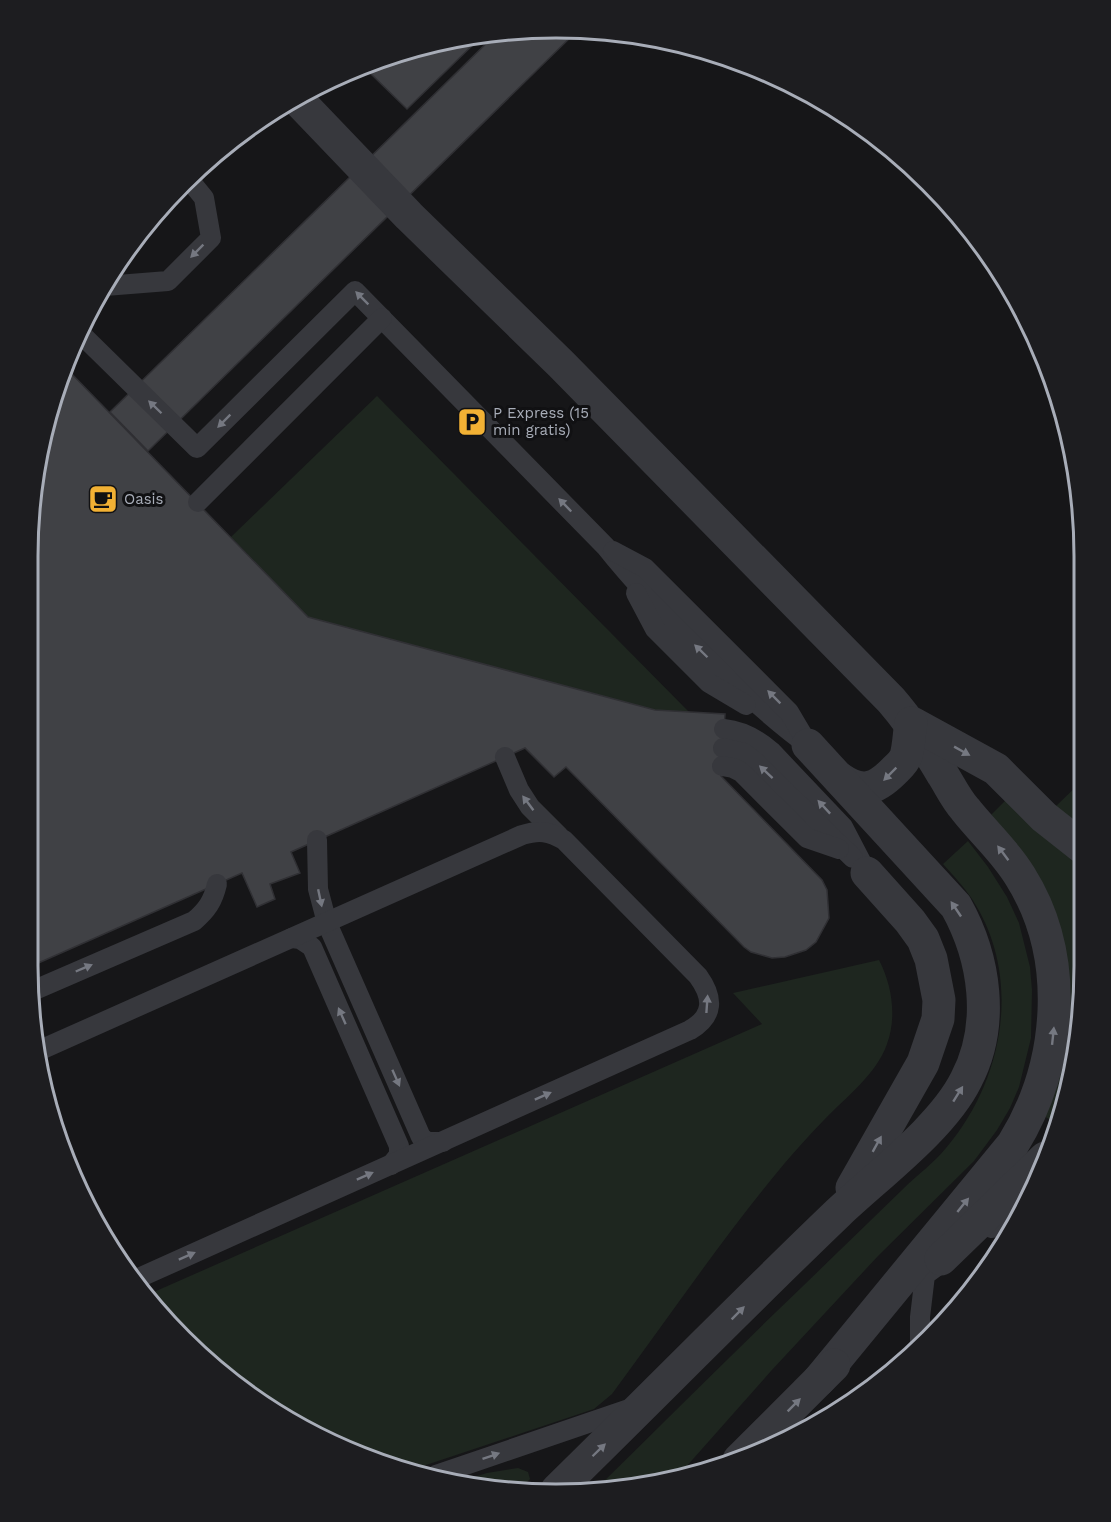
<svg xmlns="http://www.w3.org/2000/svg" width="1111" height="1522" font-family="'Work Sans',sans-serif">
  <rect width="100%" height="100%" fill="#161618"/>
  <g fill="#1e261f">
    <path d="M 377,396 L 689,712 L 655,710 L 308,617 L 231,537 Z"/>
    <path d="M 1081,782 L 1082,830 L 1054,808 Z"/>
    <path d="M 1008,798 C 1032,824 1051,846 1082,865 L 1083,1001 L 1066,1102 L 1049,1119 L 1042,1115 L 1065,1041 L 989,817 Z"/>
    <path d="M 968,841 L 988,867 L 1007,897 L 1019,923 L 1030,967 L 1032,990 L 1031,1038 L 1019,1087 L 1010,1108 L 997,1130 L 974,1161 L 878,1256 L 771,1371 L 678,1476 L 624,1491 L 595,1490 C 664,1422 732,1354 802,1287 C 836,1254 870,1221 903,1189 C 917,1175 934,1163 946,1148 C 1004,1080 1023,977 972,899 C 964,887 953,875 943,864 Z"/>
    <path d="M 879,960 C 892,985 897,1017 887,1044 C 876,1075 846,1097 824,1120 C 810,1134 797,1149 784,1164 C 723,1237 669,1317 612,1394 L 594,1409 L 414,1469 L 322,1441 L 207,1364 L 147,1295 L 762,1024 L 733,993 Z"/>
    <path d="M 518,1468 L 528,1472 L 530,1479 L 519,1490 L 486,1490 L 458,1482 L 487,1473 Z"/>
  </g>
  <path fill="#2c353c" d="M 850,120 L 904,158 L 975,233 L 985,252 L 984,254 Z"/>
  <g fill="#404145" stroke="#303034" stroke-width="1.5">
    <path d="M 521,28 L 578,30 L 148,451 L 110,412 L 498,32 Z"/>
    <path d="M 480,35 L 482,36 L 407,109 L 370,73 L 386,57 L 418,45 Z"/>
    <path d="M 67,369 L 308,617 L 655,710 L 725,714 L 721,776 L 822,880 L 827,890 L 829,918 L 816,942 L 806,950 L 785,957 L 772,958 L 751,952 L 744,947 L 566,767 L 554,777 L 525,748 L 291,852 L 300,873 L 270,884 L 275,899 L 257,907 L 242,873 L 27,968 L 28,521 L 45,419 Z"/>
  </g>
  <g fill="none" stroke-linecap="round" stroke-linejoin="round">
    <g stroke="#37383d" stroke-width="20">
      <path d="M 105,286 L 168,281 L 211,238 L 204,198 L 191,182"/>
      <path d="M 83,336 L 197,448 L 355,291 L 606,547 C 637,586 672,622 708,658 C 740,689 772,719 808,745"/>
      <path d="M 198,502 L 382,318"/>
      <path d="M 613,551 L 645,568 L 789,712 L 805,739"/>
      <path d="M 636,593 L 655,629 L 709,683 L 746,705"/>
      <path d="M 724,729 C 743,731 757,739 771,751 L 843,827 L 867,873"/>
      <path d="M 723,748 L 744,753 L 754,761 L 853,858"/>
      <path d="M 505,757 L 519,790 L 530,807 L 559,836"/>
      <path d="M 722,766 L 733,768 L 741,772 L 807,838 L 839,849"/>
      <path d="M 317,840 L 318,889 L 327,923 L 421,1137 L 427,1142 L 443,1142"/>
      <path d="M 292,938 L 300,939 L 312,947 L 399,1146 L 399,1155 L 391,1165"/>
      <path d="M 30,992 L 194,921 C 207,910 213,901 217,884"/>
      <path d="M 38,1051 L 522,835 C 539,830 549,831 564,840 L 698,976 C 714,998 714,1016 690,1030 L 134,1280"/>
      <path d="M 992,1228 L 1029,1201"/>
      <path d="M 920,1346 L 920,1317 L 925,1275 L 943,1262"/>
      <path d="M 436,1475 L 632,1408"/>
    </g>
    <g stroke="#37383d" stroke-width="33">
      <path d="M 296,98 L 409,216 L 561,364 L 891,700 C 911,723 927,748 943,775 C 950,786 956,799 965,809 C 983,832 1005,851 1020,876 C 1071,957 1062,1065 1013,1144 L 819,1380"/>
      <path d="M 912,723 L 996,769 L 1044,817 L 1082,847"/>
      <path d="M 839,778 C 862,794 875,790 894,771 C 898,767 904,762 906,756 C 909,746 909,733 911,723"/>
      <path d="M 852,1188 L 923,1063 L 938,1019 L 939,1000 L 931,959 L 923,939 L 910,921 L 867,873"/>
      <path d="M 941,1259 L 1045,1158"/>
      <path d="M 739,1460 L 834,1365"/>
      <path d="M 557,1490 C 651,1398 743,1304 838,1213 C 878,1175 942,1128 966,1080 C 995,1025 985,958 956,906 L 808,745"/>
    </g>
  </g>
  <defs><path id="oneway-solid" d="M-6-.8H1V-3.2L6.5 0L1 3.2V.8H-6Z" transform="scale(1.5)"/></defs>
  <g fill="#757881">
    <use href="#oneway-solid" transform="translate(197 251) rotate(135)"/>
    <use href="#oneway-solid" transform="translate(362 298) rotate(-135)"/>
    <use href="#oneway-solid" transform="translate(155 407) rotate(-136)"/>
    <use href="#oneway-solid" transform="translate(224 421) rotate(135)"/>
    <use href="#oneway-solid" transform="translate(565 505) rotate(-134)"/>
    <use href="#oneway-solid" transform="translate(701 651) rotate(-136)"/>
    <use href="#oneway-solid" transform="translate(774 697) rotate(-135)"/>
    <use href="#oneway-solid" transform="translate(962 751) rotate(29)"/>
    <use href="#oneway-solid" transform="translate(766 772) rotate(-137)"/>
    <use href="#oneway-solid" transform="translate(890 774) rotate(135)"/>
    <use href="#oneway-solid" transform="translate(528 803) rotate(-127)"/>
    <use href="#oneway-solid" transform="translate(824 807) rotate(-133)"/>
    <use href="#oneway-solid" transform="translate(1003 853) rotate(-127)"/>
    <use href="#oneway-solid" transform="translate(320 898) rotate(78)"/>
    <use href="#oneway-solid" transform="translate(956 909) rotate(-124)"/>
    <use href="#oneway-solid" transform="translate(84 968) rotate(-23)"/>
    <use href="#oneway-solid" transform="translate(707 1004) rotate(-86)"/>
    <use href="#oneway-solid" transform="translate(342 1016) rotate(-114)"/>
    <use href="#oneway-solid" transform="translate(1053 1036) rotate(-84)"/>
    <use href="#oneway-solid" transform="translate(396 1078) rotate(66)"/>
    <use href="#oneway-solid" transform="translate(958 1094) rotate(-58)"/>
    <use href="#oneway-solid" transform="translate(543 1096) rotate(-24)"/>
    <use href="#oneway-solid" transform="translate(877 1144) rotate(-61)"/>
    <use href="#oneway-solid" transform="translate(365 1176) rotate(-24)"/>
    <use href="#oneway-solid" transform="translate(963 1205) rotate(-51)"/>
    <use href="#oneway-solid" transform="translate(187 1256) rotate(-24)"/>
    <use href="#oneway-solid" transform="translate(738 1313) rotate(-45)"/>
    <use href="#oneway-solid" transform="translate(794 1405) rotate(-45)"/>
    <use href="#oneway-solid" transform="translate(599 1450) rotate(-44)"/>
    <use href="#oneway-solid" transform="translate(491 1456) rotate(-19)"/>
  </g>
  <defs>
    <g id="parking-square" transform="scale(1.5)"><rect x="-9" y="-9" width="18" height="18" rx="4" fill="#f2b134" stroke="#111113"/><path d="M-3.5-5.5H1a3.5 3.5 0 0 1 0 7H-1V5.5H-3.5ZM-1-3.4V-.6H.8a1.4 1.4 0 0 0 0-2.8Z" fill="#111"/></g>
    <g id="cafe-square" transform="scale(1.5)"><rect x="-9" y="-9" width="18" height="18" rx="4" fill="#f2b134" stroke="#111113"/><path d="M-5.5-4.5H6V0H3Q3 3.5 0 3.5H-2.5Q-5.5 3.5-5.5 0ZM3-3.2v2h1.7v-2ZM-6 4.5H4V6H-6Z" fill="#111"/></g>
  </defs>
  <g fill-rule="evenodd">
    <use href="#parking-square" x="472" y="422"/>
    <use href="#cafe-square" x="103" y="499"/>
  </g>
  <g text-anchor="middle" stroke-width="6" stroke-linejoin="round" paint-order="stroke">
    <g font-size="15" fill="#a8adb8" stroke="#111113" text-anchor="start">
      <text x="493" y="418">P Express (15<tspan x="493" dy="17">min gratis)</tspan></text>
      <text x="124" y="504">Oasis</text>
    </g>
  </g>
  <path d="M0 0H1111V1522H0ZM556 38H556A518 518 0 0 1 1074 556V966A518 518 0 0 1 556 1484H556A518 518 0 0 1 38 966V556A518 518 0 0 1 556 38Z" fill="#1d1d20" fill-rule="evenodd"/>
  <path fill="none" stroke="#a8adb8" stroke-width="3" d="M556 38H556A518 518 0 0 1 1074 556V966A518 518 0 0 1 556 1484H556A518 518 0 0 1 38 966V556A518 518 0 0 1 556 38Z"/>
</svg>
